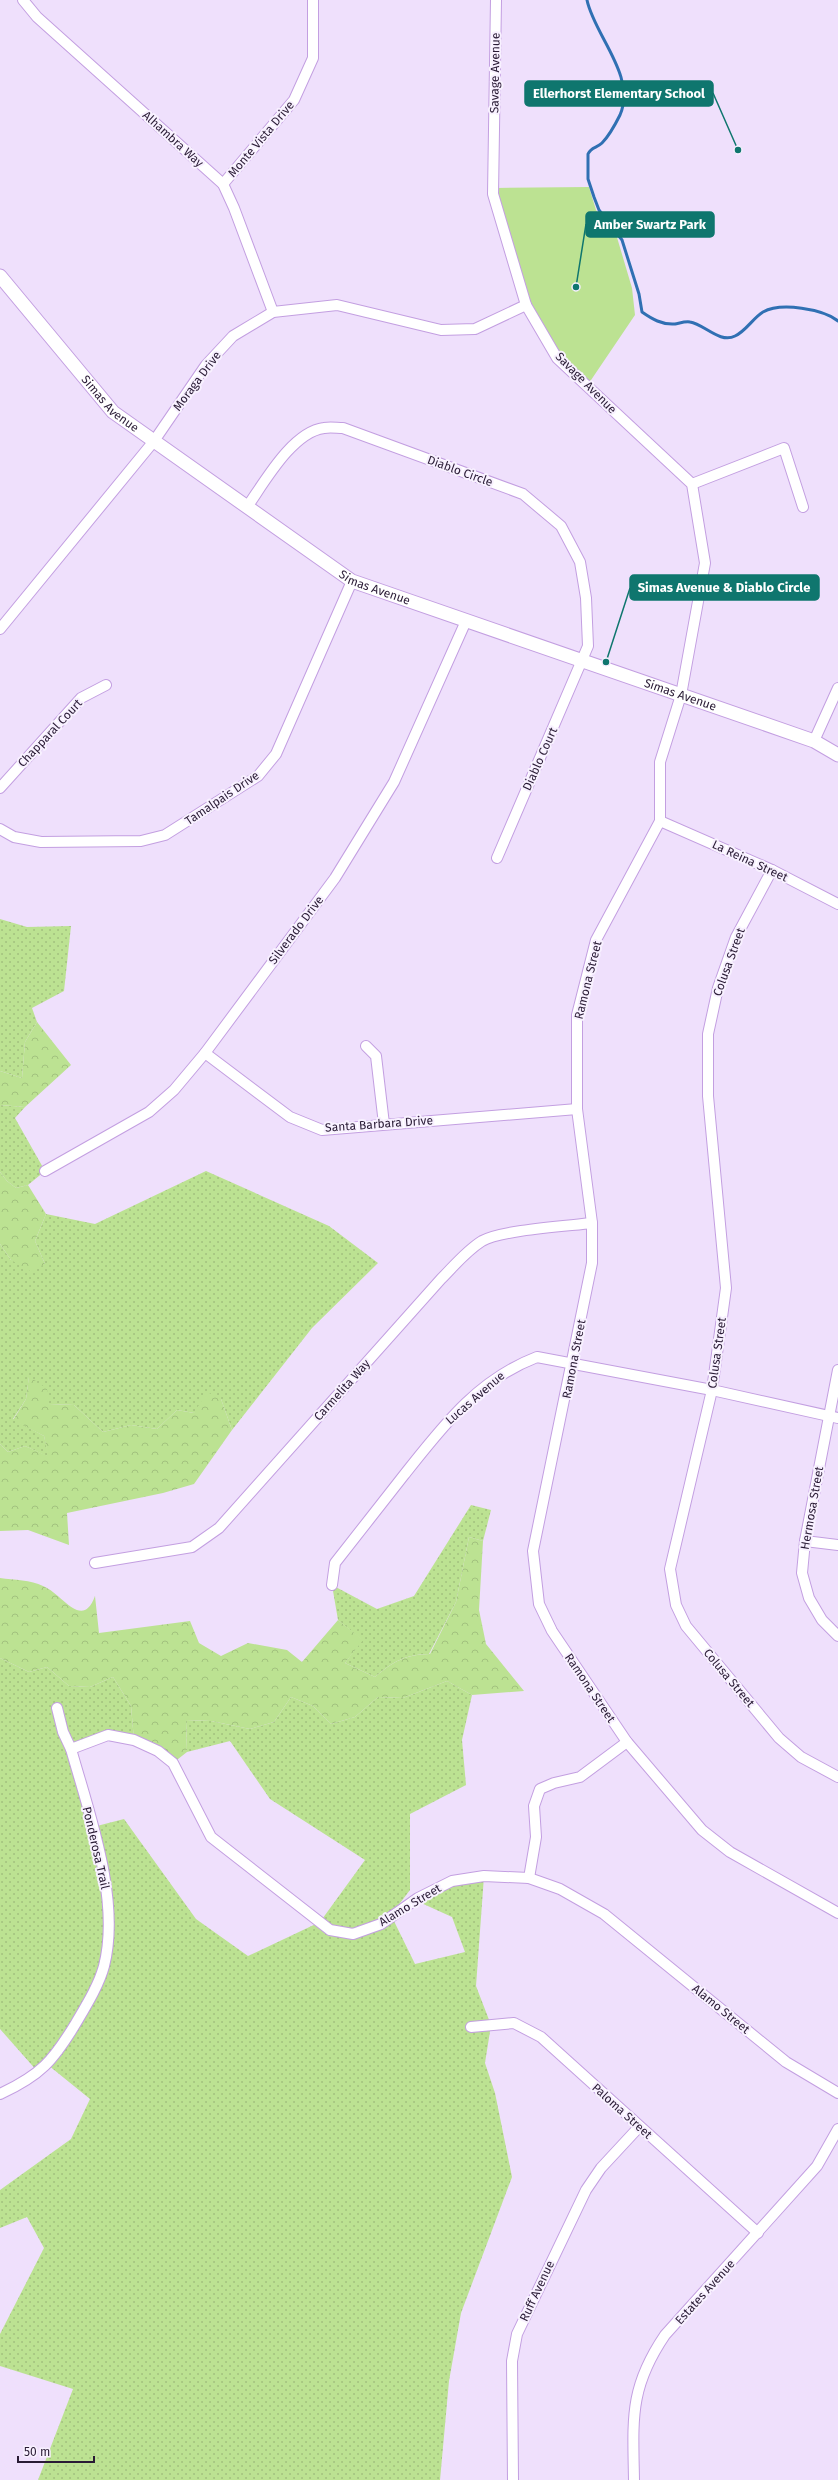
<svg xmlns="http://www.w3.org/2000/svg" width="838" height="2480" font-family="'Fira Sans',sans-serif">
  <defs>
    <pattern id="grass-dots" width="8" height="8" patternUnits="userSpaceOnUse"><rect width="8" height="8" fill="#bce292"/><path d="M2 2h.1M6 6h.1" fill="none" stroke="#a2c17e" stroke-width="1.8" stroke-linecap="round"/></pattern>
    <pattern id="forest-crowns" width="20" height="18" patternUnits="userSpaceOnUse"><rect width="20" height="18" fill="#bce292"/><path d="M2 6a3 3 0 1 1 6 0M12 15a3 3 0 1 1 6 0" fill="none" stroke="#a2c17e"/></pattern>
  </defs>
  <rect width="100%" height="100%" fill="#efe0fc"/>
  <g fill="url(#grass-dots)">
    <path d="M 0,919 L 27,927 L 71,926 L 64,991 L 32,1008 L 37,1022 L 25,1042 L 22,1078 L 0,1071 Z"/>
    <path d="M 0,1105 L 25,1107 L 15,1118 L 45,1171 L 28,1185 L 16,1188 L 7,1181 L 0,1172 Z"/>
    <path d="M 206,1171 L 329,1226 L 378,1263 L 312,1328 L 232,1430 L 221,1399 L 194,1413 L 177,1410 L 157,1429 L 131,1425 L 103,1432 L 74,1405 L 49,1404 L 29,1377 L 26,1399 L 13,1419 L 44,1436 L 49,1457 L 25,1446 L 8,1452 L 0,1444 L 0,1244 L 11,1260 L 45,1264 L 35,1241 L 46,1214 L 95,1224 Z"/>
    <path d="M 471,1505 L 491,1510 L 483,1541 L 469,1537 L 456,1602 L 429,1654 C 404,1655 394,1661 375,1677 L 345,1663 L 362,1640 L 338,1620 L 332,1585 L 377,1609 L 414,1596 Z"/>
    <path d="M 0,1658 L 29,1672 L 47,1667 L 69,1686 L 90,1687 L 113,1677 L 131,1706 L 134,1740 L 108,1735 L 71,1749 L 93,1827 L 124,1819 L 196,1919 L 248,1956 L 320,1922 L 365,1860 L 270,1799 L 230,1741 L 187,1752 L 186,1720 L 211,1721 L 250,1729 L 274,1722 L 291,1697 L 313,1706 L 331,1724 L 355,1717 L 378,1697 L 403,1698 L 447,1681 L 472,1695 L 462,1740 L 466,1785 L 410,1814 L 410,1890 L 391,1915 L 415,1964 L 465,1952 L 452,1917 L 419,1902 L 452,1881 L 484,1876 L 476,1986 L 491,2025 L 485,2063 L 495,2093 L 512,2177 L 461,2313 L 449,2381 L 440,2480 L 38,2480 L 73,2389 L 0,2366 L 0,2334 L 44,2248 L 27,2217 L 0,2228 L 0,2190 L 71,2139 L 90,2099 L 48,2065 L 38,2072 L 0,2029 Z"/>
  </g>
  <g fill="url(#forest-crowns)">
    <path d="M 37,1022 L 71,1065 L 25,1107 L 0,1105 L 0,1071 L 22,1078 L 25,1042 Z"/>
    <path d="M 0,1172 L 7,1181 L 16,1188 L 28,1185 L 46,1214 L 35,1241 L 45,1264 L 32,1272 L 11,1260 L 0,1244 Z"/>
    <path d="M 29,1376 L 47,1389 L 49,1404 L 74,1405 L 103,1432 L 131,1425 L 157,1429 L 177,1410 L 194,1413 L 207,1392 L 221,1399 L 232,1430 L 194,1484 L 163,1493 L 67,1513 L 69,1545 L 28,1530 L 0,1531 L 0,1444 L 8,1452 L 25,1446 L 48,1456 L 44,1436 L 13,1420 L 26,1399 Z"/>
    <path d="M 469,1537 L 483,1541 L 479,1610 L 486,1644 L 524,1691 L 472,1695 L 447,1681 L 403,1698 L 378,1697 L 355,1717 L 331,1724 L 313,1706 L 291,1697 L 274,1722 L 250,1729 L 211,1721 L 186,1720 L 187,1752 L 173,1763 L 134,1740 L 131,1706 L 113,1677 L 90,1687 L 69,1686 L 47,1667 L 29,1672 L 0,1658 L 0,1578 C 14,1580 31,1580 43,1586 C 63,1594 82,1631 95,1596 L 99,1633 L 190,1621 L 199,1643 L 221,1656 L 248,1643 L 287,1650 L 302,1662 L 338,1620 L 363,1640 L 345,1663 L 375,1677 C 394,1661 404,1655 430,1654 L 456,1602 Z"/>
  </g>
  <path fill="#bce292" d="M 589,187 L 596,210 L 616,234 L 632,288 L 635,315 L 587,386 L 562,358 L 529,306 L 495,188 Z"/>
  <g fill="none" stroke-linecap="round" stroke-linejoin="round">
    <path stroke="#3070b3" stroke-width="3" d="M 587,0 C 594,35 637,76 620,115 C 615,125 610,135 602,143 C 597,148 591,147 588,154 L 588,179 L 594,197 L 599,210 L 622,240 L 639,294 L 642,312 C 652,319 662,325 675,324 C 680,323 686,321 690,322 C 704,324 720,344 735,336 C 746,331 753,318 763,312 C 781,302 823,309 838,321"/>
    <g stroke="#c39fe1" stroke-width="12">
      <g id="minor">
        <path d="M 23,0 L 37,17 L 223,184 L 234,208 L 273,312"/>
        <path d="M 496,0 L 493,194 L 526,305 L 557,358 L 692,484 L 705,563 L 681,695 L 660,762 L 660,821 L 596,940 L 577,1015 L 577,1109 L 592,1223 L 592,1263 L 533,1551 L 539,1604 L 552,1631 L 627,1742 L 702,1830 L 730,1852 L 838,1913"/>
        <path d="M 223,184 L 294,100 L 313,58 L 313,0"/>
        <path d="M 692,484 L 784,448 L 803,507"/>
        <path d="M 247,507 C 264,483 292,432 324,428 C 330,427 337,428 343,428 L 523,494 L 561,526 L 580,562 L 586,598 L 588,646 L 497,858"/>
        <path d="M 0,629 L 154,441 L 206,365 L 233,336 L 273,312 L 337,305 L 441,330 L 475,329 L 526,305"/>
        <path d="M 814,741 L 838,688"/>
        <path d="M 0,788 L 81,698 L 106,685"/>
        <path d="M 660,821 L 772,870 L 838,904"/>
        <path d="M 0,829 L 14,837 L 41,842 L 141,841 L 165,835 L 258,776 L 276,754 L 352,581"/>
        <path d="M 772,870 L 736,937 L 718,988 L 708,1034 L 708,1096 L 726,1288 L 712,1390 L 670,1569 L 676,1605 L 686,1626 L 779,1738 L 801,1757 L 838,1777"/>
        <path d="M 366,1046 L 376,1056 L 384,1124"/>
        <path d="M 205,1053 L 290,1117 L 322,1130 L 577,1109"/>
        <path d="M 45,1171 L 149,1112 L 174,1090 L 205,1053 L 335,878 L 394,782 L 466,621"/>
        <path d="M 838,1370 L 805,1541 L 802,1573 L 809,1598 L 822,1620 L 838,1636"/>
        <path d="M 805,1541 L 838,1545"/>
        <path d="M 95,1563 L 192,1547 L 219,1528 L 441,1279 C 454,1266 466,1251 482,1241 C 501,1230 568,1226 592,1223"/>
        <path d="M 332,1585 L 335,1563 C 358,1534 381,1504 404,1475 C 443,1426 477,1380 537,1357 L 712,1390 L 838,1418"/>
        <path d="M 71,1749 L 108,1735 L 134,1740 L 158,1751 L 173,1763 L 211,1837 L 330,1930 L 353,1934 L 381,1924 L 418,1898 L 452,1881 L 484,1876 L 529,1878 L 560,1889 L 604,1914 L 786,2062 L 838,2093"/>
        <path d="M 529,1878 L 536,1837 L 534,1806 L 540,1789 L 554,1783 L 580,1777 L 627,1742"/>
        <path d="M 471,2027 L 514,2023 L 541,2037 L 758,2233"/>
        <path d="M 0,2094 C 41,2075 53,2061 76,2023 C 86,2006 99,1985 104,1966 C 121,1900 89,1813 71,1749 L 63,1732 L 57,1708"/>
        <path d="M 513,2480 L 512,2361 L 517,2334 L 586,2190 L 601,2168 L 639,2127"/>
        <path d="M 634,2480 C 633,2419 629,2388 665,2335 L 817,2166 L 838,2129"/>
      </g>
    </g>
    <g stroke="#c39fe1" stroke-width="15">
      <g id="tertiary">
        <path id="s1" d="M 0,276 L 113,412 L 352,581 L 814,741 L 838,755"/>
      </g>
    </g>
    <use href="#minor" stroke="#fff" stroke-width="10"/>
    <use href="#tertiary" stroke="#fff" stroke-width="13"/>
  </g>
  <g text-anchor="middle" stroke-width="4" stroke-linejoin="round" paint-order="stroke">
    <g font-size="12" fill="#291b35" stroke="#f8f1ff">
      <text transform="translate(495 73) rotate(-89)" y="4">Savage Avenue</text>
      <text transform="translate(173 139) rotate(42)" y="4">Alhambra Way</text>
      <text transform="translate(261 139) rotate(-50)" y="4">Monte Vista Drive</text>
      <text transform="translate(197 381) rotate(-53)" y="4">Moraga Drive</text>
      <text transform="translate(586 383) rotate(45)" y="4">Savage Avenue</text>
      <text dy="4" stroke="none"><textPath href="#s1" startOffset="169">Simas Avenue</textPath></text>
      <text transform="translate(460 471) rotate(20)" y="4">Diablo Circle</text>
      <text dy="4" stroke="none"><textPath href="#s1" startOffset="493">Simas Avenue</textPath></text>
      <text dy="4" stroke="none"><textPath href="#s1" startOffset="817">Simas Avenue</textPath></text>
      <text transform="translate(50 733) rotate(-47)" y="4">Chapparal Court</text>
      <text transform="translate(540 759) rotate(-66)" y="4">Diablo Court</text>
      <text transform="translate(222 798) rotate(-34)" y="4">Tamalpais Drive</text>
      <text transform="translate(750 861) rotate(25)" y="4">La Reina Street</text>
      <text transform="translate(296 930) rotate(-53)" y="4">Silverado Drive</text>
      <text transform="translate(729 962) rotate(-70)" y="4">Colusa Street</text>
      <text transform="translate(588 980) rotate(-76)" y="4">Ramona Street</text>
      <text transform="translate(379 1124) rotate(-4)" y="4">Santa Barbara Drive</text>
      <text transform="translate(717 1353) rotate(-82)" y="4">Colusa Street</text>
      <text transform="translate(574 1359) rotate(-79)" y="4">Ramona Street</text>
      <text transform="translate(342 1390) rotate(-48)" y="4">Carmelita Way</text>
      <text transform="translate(475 1398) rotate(-41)" y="4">Lucas Avenue</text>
      <text transform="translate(812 1508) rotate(-80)" y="4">Hermosa Street</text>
      <text transform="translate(729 1678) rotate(50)" y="4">Colusa Street</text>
      <text transform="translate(590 1688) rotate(56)" y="4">Ramona Street</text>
      <text transform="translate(96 1848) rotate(77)" y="4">Ponderosa Trail</text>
      <text transform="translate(410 1905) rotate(-31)" y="4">Alamo Street</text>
      <text transform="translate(721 2009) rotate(39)" y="4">Alamo Street</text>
      <text transform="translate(622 2111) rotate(42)" y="4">Paloma Street</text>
      <text transform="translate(537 2291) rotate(-65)" y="4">Ruff Avenue</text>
      <text transform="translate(705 2292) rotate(-48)" y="4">Estates Avenue</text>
    </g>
  </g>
  <path fill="none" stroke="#0f766e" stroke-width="1.5" d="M738 150L713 93M576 287L586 224M606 662L630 588"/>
  <g fill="#0f766e" stroke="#f8f1ff" stroke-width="1.5">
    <circle cx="738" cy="150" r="4"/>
    <circle cx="576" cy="287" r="4"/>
    <circle cx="606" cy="662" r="4"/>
  </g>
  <g fill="#0f766e" stroke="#0f766e" stroke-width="1.5">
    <rect x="525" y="81" width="188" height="25" rx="4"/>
    <rect x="586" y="212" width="128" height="25" rx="4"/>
    <rect x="630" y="575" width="189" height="25" rx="4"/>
  </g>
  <g font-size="13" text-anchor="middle" font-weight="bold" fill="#fff">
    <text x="619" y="98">Ellerhorst Elementary School</text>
    <text x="650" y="229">Amber Swartz Park</text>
    <text x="724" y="592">Simas Avenue &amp; Diablo Circle</text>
  </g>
  <path d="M18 2456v6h76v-6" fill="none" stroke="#291b35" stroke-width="2"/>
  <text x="24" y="2456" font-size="12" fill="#291b35" stroke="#f8f1ff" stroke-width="3" paint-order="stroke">50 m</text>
</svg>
